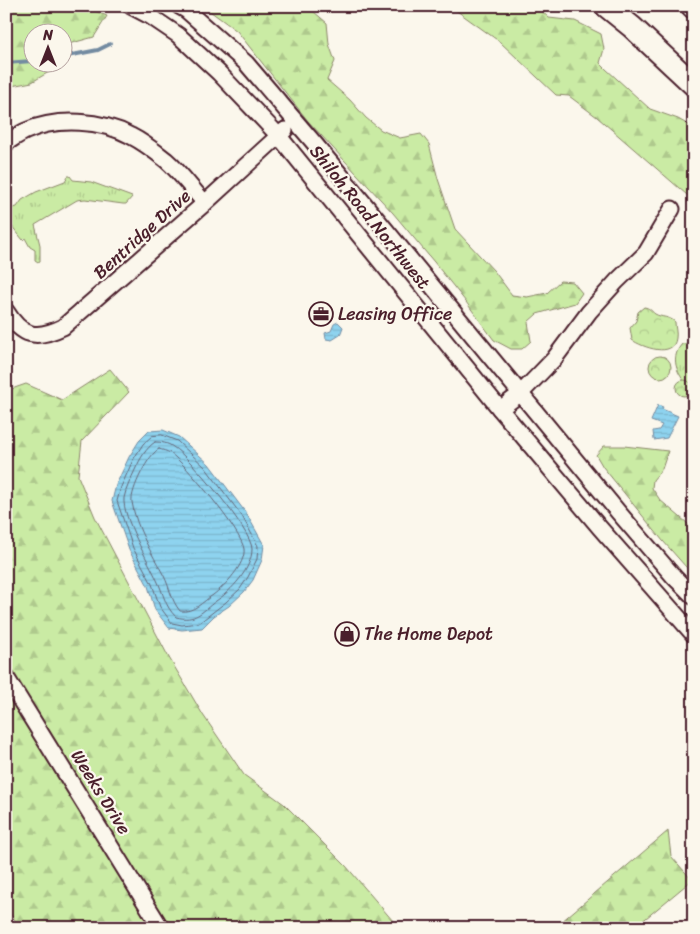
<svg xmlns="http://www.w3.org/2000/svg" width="700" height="934" font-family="Sriracha,sans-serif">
  <defs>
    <pattern id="grass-tufts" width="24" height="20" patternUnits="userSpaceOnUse" patternTransform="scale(1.25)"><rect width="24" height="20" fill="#caeba4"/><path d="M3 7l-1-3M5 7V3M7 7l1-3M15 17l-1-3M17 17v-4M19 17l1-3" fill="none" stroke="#afc98d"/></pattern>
    <pattern id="forest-firs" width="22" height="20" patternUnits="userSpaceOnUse" patternTransform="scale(1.25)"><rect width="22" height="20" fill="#caeba4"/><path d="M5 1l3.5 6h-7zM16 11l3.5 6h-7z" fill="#afc98d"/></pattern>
    <pattern id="park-crowns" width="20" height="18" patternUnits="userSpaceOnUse" patternTransform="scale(1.25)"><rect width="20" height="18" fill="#caeba4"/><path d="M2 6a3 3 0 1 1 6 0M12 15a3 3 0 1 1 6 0" fill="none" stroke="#afc98d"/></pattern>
    <pattern id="water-rules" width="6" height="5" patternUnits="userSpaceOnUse" patternTransform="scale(1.25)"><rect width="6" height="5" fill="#8ed3ef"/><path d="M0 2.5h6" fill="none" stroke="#7cb5cd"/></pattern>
  </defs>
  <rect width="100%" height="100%" fill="#fbf7ec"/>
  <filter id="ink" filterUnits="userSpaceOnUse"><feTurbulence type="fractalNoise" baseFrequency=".02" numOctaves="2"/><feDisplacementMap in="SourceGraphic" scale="10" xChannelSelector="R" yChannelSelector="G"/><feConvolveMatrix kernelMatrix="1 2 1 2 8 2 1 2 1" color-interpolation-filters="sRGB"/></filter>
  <g filter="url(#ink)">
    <g fill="url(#grass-tufts)" stroke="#8a8568">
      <path d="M 68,176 L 70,176 L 73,180 L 91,182 L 132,197 L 126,204 L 123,204 L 85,199 L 77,200 L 35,225 L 40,245 L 40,261 L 38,262 L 35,260 L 35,250 L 30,247 L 25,238 L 23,240 L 11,225 L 9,209 L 17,207 L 22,200 L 36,192 L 65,181 Z"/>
      <path d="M 694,342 L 694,399 L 688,396 L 692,390 C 679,377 668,360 682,344 Z"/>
    </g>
    <g fill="url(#forest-firs)" stroke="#8a8568">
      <path d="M 6,6 L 83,6 L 107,16 L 94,37 L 72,43 L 63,51 L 62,32 L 32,32 L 32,62 L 56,63 L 54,69 L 32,82 L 6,87 Z"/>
      <path d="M 203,6 L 307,6 L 327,23 L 329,44 L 335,61 L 327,80 L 350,100 L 366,118 L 381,130 L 400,138 L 421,134 L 429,144 L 438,179 L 455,229 L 494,271 L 512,295 L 527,297 L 547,293 L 560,281 L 573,282 L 582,293 L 575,303 L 537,314 L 528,322 L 531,341 L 522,349 L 511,349 L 494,340 L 466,302 L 434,262 L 393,213 L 308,121 L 237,31 Z"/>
      <path d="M 450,6 L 536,6 L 549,18 L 575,21 L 601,34 L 604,49 L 600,63 L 606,69 L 650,109 L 678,119 L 694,128 L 694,201 L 597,117 L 569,96 L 556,95 L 500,42 Z"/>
      <path d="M 110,369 L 129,392 L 82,441 L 78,476 L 95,517 L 168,656 L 203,715 L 244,775 L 284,804 L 346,866 L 399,928 L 21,928 L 6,908 L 6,391 L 26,384 L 62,400 Z"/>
      <path d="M 604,446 L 624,446 L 668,451 L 662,469 L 653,480 L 652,488 L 660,500 L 687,523 L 693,532 L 692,544 L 694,548 L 694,576 L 663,541 L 603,467 L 596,455 Z"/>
      <path d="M 668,831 L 671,856 L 692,880 L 634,928 L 554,928 Z"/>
    </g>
    <g fill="url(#park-crowns)" stroke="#8a8568">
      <path d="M 644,307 C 650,308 650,310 655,314 C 662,318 669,316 675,322 C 675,327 677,333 676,338 C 674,359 642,347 632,340 L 630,328 L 636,321 L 638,312 Z"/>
      <circle cx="660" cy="367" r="11"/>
      <circle cx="684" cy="388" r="8"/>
    </g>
    <g fill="url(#water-rules)" stroke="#738ba1">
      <path d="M 338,322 L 343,327 L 340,335 L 332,340 L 326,339 L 325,333 L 331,331 L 334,324 Z"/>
      <path d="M 658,405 L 663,407 L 662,409 L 678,416 L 667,438 L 654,440 L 653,431 L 659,430 L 662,425 L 651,421 Z"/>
      <path d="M 163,430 L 179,437 L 209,464 L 246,513 L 264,545 L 262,560 L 253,580 L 244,592 L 229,606 L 214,616 L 202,628 L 182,630 L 169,628 L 155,610 L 148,586 L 129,550 L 112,501 L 116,485 L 129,457 L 139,441 L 149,431 Z"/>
    </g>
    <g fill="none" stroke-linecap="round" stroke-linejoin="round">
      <g stroke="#656779" stroke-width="1">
        <path d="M 162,435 L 177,441 L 205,467 L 242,516 L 258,546 L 257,559 L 248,577 L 240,589 L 226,602 L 199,623 L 182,625 L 172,623 L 160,607 L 152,584 L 133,548 L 117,501 L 121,487 L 133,460 L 143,444 L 152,436 Z"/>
        <path d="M 155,442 C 161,442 168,443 173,447 C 190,457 252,531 252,549 C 252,569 231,591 216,601 C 201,612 196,622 176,617 C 164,605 164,594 157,580 C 149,562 122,517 124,498 C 126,488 131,479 135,470 C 140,459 146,448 155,442 Z"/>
        <path d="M 159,449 C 162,450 167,451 170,453 C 185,463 242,532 244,549 C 246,564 224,587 213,595 C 202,602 194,613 180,611 C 171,600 170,588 164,576 C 152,553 136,529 132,502 C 130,491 149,453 159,449 Z"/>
      </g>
      <g stroke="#738ba1" stroke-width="4">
        <path d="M 62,57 L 98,50 L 110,44"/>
        <path d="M 6,63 L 32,61"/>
      </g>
      <g stroke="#4a1f2b" stroke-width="19">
        <g id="minor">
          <path d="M 131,6 L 150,16 L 178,35 L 219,73 L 278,135 L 500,409 L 600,528 L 694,635"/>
          <path d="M 179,6 L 186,10 L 246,63 L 315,144 L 619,513 L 675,578 L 694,597"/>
          <path d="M 6,143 C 13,139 19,134 26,131 C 57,117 102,120 131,136 C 143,142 156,152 166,160 C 180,172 192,189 205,203"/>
          <path d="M 6,311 C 22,337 36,340 63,327 L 205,203 L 285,130"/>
          <path d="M 500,409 L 521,393 L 554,359 L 589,312 L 617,281 L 646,253 L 672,209"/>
          <path d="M 6,677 L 161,928"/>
        </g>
      </g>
      <g stroke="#4a1f2b" stroke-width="25">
        <g id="highway">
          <path d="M 606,6 L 632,27 L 694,85"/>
          <path d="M 692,6 L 694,8"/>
        </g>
      </g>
      <use href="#minor" stroke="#fbf7ec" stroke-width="15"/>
      <use href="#highway" stroke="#fbf7ec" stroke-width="21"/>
    </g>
  </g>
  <defs>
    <g id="office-ring" transform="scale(1.25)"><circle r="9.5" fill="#fbf7ec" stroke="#4a1f2b" stroke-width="1.5"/><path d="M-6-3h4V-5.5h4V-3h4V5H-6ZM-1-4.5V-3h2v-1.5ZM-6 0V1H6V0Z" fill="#4a1f2b"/></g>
    <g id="shop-ring" transform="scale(1.25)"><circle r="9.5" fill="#fbf7ec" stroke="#4a1f2b" stroke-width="1.5"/><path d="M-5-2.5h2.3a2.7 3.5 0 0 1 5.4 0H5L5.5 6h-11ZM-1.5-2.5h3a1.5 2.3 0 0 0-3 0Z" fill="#4a1f2b"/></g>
  </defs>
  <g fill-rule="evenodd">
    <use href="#office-ring" x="321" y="314"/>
    <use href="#shop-ring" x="347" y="634"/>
  </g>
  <g text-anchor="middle" stroke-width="4.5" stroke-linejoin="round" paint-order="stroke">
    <g font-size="18" fill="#4a1f2b" stroke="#fbf7ec">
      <text transform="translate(370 217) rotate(51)" y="6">Shiloh Road Northwest</text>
      <text transform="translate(142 234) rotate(-42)" y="6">Bentridge Drive</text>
      <text transform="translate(101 792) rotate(58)" y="6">Weeks Drive</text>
    </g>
    <g font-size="18" fill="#4a1f2b" stroke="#fbf7ec" text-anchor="start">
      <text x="338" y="320">Leasing Office</text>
      <text x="364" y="640">The Home Depot</text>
    </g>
  </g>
  <rect width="700" height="934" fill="none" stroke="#fbf7ec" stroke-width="25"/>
  <rect x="12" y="12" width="675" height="909" fill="none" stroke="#4a1f2b" stroke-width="2" filter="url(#ink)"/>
  <g transform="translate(48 48)"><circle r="24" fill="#fbf7ec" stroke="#b4a19f"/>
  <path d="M0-4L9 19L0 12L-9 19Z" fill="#4a1f2b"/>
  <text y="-8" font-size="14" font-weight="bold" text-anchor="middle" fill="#4a1f2b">N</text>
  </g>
</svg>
